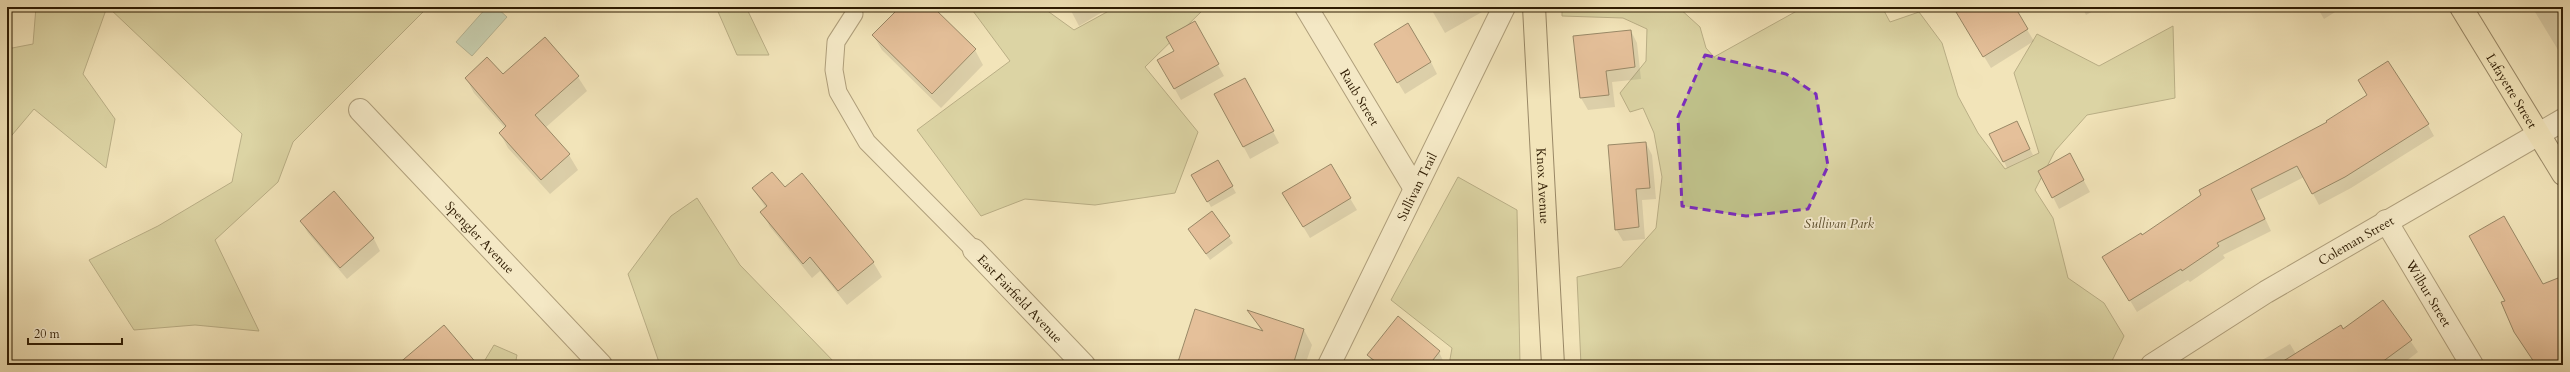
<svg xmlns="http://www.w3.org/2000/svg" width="2570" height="372" font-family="Cardo,serif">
  <rect width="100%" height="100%" fill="#f2e4b9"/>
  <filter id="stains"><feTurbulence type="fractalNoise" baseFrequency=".005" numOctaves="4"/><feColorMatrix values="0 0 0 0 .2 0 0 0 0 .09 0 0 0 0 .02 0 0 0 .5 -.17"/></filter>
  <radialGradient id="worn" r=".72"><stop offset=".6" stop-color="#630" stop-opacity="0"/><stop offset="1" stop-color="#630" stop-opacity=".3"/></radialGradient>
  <g fill="#c0c28b" stroke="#766e46">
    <path d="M 36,7 L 107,7 L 83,74 L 115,119 L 106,168 L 34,109 L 7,141 L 7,49 L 33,44 Z"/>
    <path d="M 108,7 L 428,7 L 293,142 L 278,182 L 215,240 L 259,331 L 195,325 L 134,330 L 89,260 L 158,226 L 232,182 L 242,134 Z"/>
    <path d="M 716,7 L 746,7 L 769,55 L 737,55 Z"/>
    <path d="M 970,7 L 1042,7 L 1074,30 L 1116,7 L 1206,7 L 1145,67 L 1198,132 L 1175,193 L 1095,205 L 1025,199 L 981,216 L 917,130 L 1010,61 Z"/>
    <path d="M 1562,7 L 1678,7 L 1700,27 L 1706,48 L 1714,57 L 1804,7 L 1882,7 L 1890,22 L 1919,12 L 1942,43 L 1958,96 L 1978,133 L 2005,169 L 2039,153 L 2014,73 L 2037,34 L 2099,66 L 2173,26 L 2175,98 L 2087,115 L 2055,151 L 2035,190 L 2053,218 L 2068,278 L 2104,303 L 2124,336 L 2110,365 L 1581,365 L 1577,277 L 1621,267 L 1656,228 L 1662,177 L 1654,133 L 1643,108 L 1630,112 L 1620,93 L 1646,61 L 1647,29 L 1623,18 L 1562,16 Z"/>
    <path d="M 1458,177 L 1517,210 L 1520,365 L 1449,365 L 1452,348 L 1391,300 Z"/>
    <path d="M 697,198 L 740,265 L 837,365 L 660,365 L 628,274 L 671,216 Z"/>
    <path d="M 494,345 L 517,355 L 515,365 L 482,365 Z"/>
  </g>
  <path fill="#9bbfad" stroke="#6f7d68" d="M 487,7 L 496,7 L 507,17 L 472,56 L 456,42 Z"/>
  <g fill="#0003">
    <path d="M 901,7 L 931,7 L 975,50 L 983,65 L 941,108 L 882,50 L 873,35 Z"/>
    <path d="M 1069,7 L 1102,7 L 1104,11 L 1079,26 Z"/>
    <path d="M 1430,7 L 1488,7 L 1489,8 L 1445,33 Z"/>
    <path d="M 1961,7 L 2013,7 L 2034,41 L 1991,68 L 1963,22 Z"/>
    <path d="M 2082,7 L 2100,7 L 2086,15 Z"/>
    <path d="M 2317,7 L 2343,7 L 2324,19 Z"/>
    <path d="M 2532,7 L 2563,7 L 2563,58 Z"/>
    <path d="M 1194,22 L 1224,76 L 1181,100 L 1159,61 L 1175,52 Z"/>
    <path d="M 1631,31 L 1637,43 L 1641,79 L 1612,82 L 1615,107 L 1588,110 L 1581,98 Z"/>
    <path d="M 1382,56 L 1431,62 L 1437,74 L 1405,94 Z"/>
    <path d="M 503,76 L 578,77 L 587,91 L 545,128 L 569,155 L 578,170 L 550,194 L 508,148 L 500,133 L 505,128 L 474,93 L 466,78 Z"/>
    <path d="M 1251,90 L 1279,143 L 1250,159 L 1216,94 Z"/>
    <path d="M 2428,125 L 2434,136 L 2351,188 L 2319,205 L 2304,177 L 2257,201 L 2271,231 L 2223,255 L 2225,258 L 2190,282 L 2188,280 L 2137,312 L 2110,268 L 2141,237 L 2202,195 Z"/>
    <path d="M 2020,129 L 2033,155 L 2007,168 L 1991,135 Z"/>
    <path d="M 1646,143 L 1652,155 L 1656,199 L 1642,200 L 1645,239 L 1623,241 L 1616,229 Z"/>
    <path d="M 1218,161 L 1236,193 L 1211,207 L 1193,175 Z"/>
    <path d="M 1330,165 L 1357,210 L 1310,238 L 1290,205 Z"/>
    <path d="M 2076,166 L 2090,192 L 2059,209 L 2053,197 Z"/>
    <path d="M 785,188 L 873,262 L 882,277 L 847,305 L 820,271 L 812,278 L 770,227 L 762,212 L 766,208 L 753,189 Z"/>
    <path d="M 334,193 L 374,239 L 380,251 L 347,279 L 308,233 L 301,221 Z"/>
    <path d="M 1212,213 L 1233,243 L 1210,260 L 1189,230 Z"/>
    <path d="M 2383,301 L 2418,352 L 2401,365 L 2259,365 L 2257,363 L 2290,344 L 2296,354 L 2343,330 Z"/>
    <path d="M 1249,311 L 1304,330 L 1312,345 L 1305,365 L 1178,365 L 1262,332 Z"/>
    <path d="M 1398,318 L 1439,352 L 1445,365 L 1374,365 L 1368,355 Z"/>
  </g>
  <g fill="#d49474" stroke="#2d1a01">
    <path d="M 900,7 L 933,7 L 976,49 L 932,94 L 872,35 Z"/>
    <path d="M 1953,7 L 2015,7 L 2028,29 L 1983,57 Z"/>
    <path d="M 1195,21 L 1219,64 L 1174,89 L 1157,60 L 1174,51 L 1166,37 Z"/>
    <path d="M 1408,23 L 1431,62 L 1397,83 L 1374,44 Z"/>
    <path d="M 1631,30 L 1635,67 L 1606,71 L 1609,95 L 1580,98 L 1573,36 Z"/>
    <path d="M 545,37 L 579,76 L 535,115 L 570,154 L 541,180 L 499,133 L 506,126 L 465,78 L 487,57 L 503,74 Z"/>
    <path d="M 2388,61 L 2429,124 L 2345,177 L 2312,194 L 2297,166 L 2251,189 L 2265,219 L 2217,243 L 2219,246 L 2182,271 L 2181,269 L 2129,301 L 2102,257 L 2141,233 L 2142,235 L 2201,195 L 2199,190 L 2327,122 L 2326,121 L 2367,95 L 2358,80 Z"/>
    <path d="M 1245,78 L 1274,131 L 1243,147 L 1214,94 Z"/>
    <path d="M 2017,121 L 2030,149 L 2003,162 L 1989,134 Z"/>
    <path d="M 1646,142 L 1650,188 L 1636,189 L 1639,227 L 1615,230 L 1608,145 Z"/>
    <path d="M 2070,153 L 2084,180 L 2052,198 L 2038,171 Z"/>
    <path d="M 1218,160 L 1233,186 L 1207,202 L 1191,175 Z"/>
    <path d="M 1331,164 L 1351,198 L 1303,227 L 1282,193 Z"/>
    <path d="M 772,172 L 785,187 L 802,173 L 874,262 L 838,291 L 810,257 L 803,264 L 760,212 L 767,206 L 752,188 Z"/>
    <path d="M 334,191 L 374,238 L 340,268 L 300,221 Z"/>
    <path d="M 1212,211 L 1230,236 L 1206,254 L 1188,229 Z"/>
    <path d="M 2504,216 L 2543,284 L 2563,276 L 2563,365 L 2536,365 L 2514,332 L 2501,302 L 2505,301 L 2469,236 Z"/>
    <path d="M 2383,300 L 2412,340 L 2378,365 L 2277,365 L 2341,325 L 2343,329 Z"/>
    <path d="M 1195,309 L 1263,331 L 1247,310 L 1304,329 L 1293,365 L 1177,365 Z"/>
    <path d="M 1398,316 L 1440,351 L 1429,365 L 1380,365 L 1367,355 Z"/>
    <path d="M 444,325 L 478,365 L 397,365 Z"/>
  </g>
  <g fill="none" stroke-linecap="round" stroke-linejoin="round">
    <g stroke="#5e4c2f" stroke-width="19">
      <path id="service" d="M 854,14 L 836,42 L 834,70 L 838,92 L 867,142 L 974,250"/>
    </g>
    <g stroke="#5e4c2f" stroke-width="24">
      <g id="minor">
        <path id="s1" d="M 1306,7 L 1414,187"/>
        <path id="s2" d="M 360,110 L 601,365"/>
        <path id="s3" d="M 2386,221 L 2472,365"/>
        <path id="s4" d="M 974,250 L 1084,365"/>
        <path id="s5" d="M 2152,365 L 2266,292 L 2563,120"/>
      </g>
    </g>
    <g stroke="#5e4c2f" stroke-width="24">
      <g id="tertiary">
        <path id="s6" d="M 1329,365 L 1504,7"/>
      </g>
    </g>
    <g stroke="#2d1a01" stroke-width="24">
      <g id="primary">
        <path id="s7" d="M 1534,7 L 1553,365"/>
        <path id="s8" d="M 2461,7 L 2563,174"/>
      </g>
    </g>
    <use href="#service" stroke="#f7edd2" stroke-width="17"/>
    <use href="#minor" stroke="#f7edd2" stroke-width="22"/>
    <use href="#tertiary" stroke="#f7edd2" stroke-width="22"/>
    <use href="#primary" stroke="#f2e4b9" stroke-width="22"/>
  </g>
  <path d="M0 0H2570V372H0ZM 1705,55 L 1786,74 L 1816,94 L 1828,166 L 1808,209 L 1746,216 L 1682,206 L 1678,117 Z" fill="#f2e4b9" fill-opacity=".55" fill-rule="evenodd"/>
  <path fill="none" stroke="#7b2cbf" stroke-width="3" stroke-dasharray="8 5" stroke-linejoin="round" d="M 1705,55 L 1786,74 L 1816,94 L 1828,166 L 1808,209 L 1746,216 L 1682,206 L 1678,117 Z"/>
  <g text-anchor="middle" stroke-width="3.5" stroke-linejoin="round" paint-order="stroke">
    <g font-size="13" fill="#2d1a01" stroke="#f7edd2">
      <text dy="5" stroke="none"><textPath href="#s8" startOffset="98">Lafayette Street</textPath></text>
      <text dy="5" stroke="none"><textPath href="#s1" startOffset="105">Raub Street</textPath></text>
      <text dy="5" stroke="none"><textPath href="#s6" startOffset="199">Sullivan Trail</textPath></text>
      <text dy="5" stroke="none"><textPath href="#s7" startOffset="179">Knox Avenue</textPath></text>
      <text dy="5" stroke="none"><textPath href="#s2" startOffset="175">Spengler Avenue</textPath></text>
      <text dy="5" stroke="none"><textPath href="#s5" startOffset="239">Coleman Street</textPath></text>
      <text dy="5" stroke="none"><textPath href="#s3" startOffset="84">Wilbur Street</textPath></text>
      <text dy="5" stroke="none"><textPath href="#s4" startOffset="67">East Fairfield Avenue</textPath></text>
    </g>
    <g font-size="13" font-style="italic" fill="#594c2a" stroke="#f7edd2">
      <text x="1839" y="228">Sullivan Park</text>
    </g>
  </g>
  <rect width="2570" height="372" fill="none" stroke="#f2e4b9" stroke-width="24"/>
  <rect x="8" y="8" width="2554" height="356" fill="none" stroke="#2d1a01" stroke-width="2"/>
  <rect x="12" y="12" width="2546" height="348" fill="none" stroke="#2d1a01"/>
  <path d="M28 338v6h94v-6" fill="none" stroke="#2d1a01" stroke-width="2"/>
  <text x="34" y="338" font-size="12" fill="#2d1a01" stroke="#f7edd2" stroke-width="3" paint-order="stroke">20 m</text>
  <rect width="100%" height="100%" filter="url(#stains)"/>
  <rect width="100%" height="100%" fill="url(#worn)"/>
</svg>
